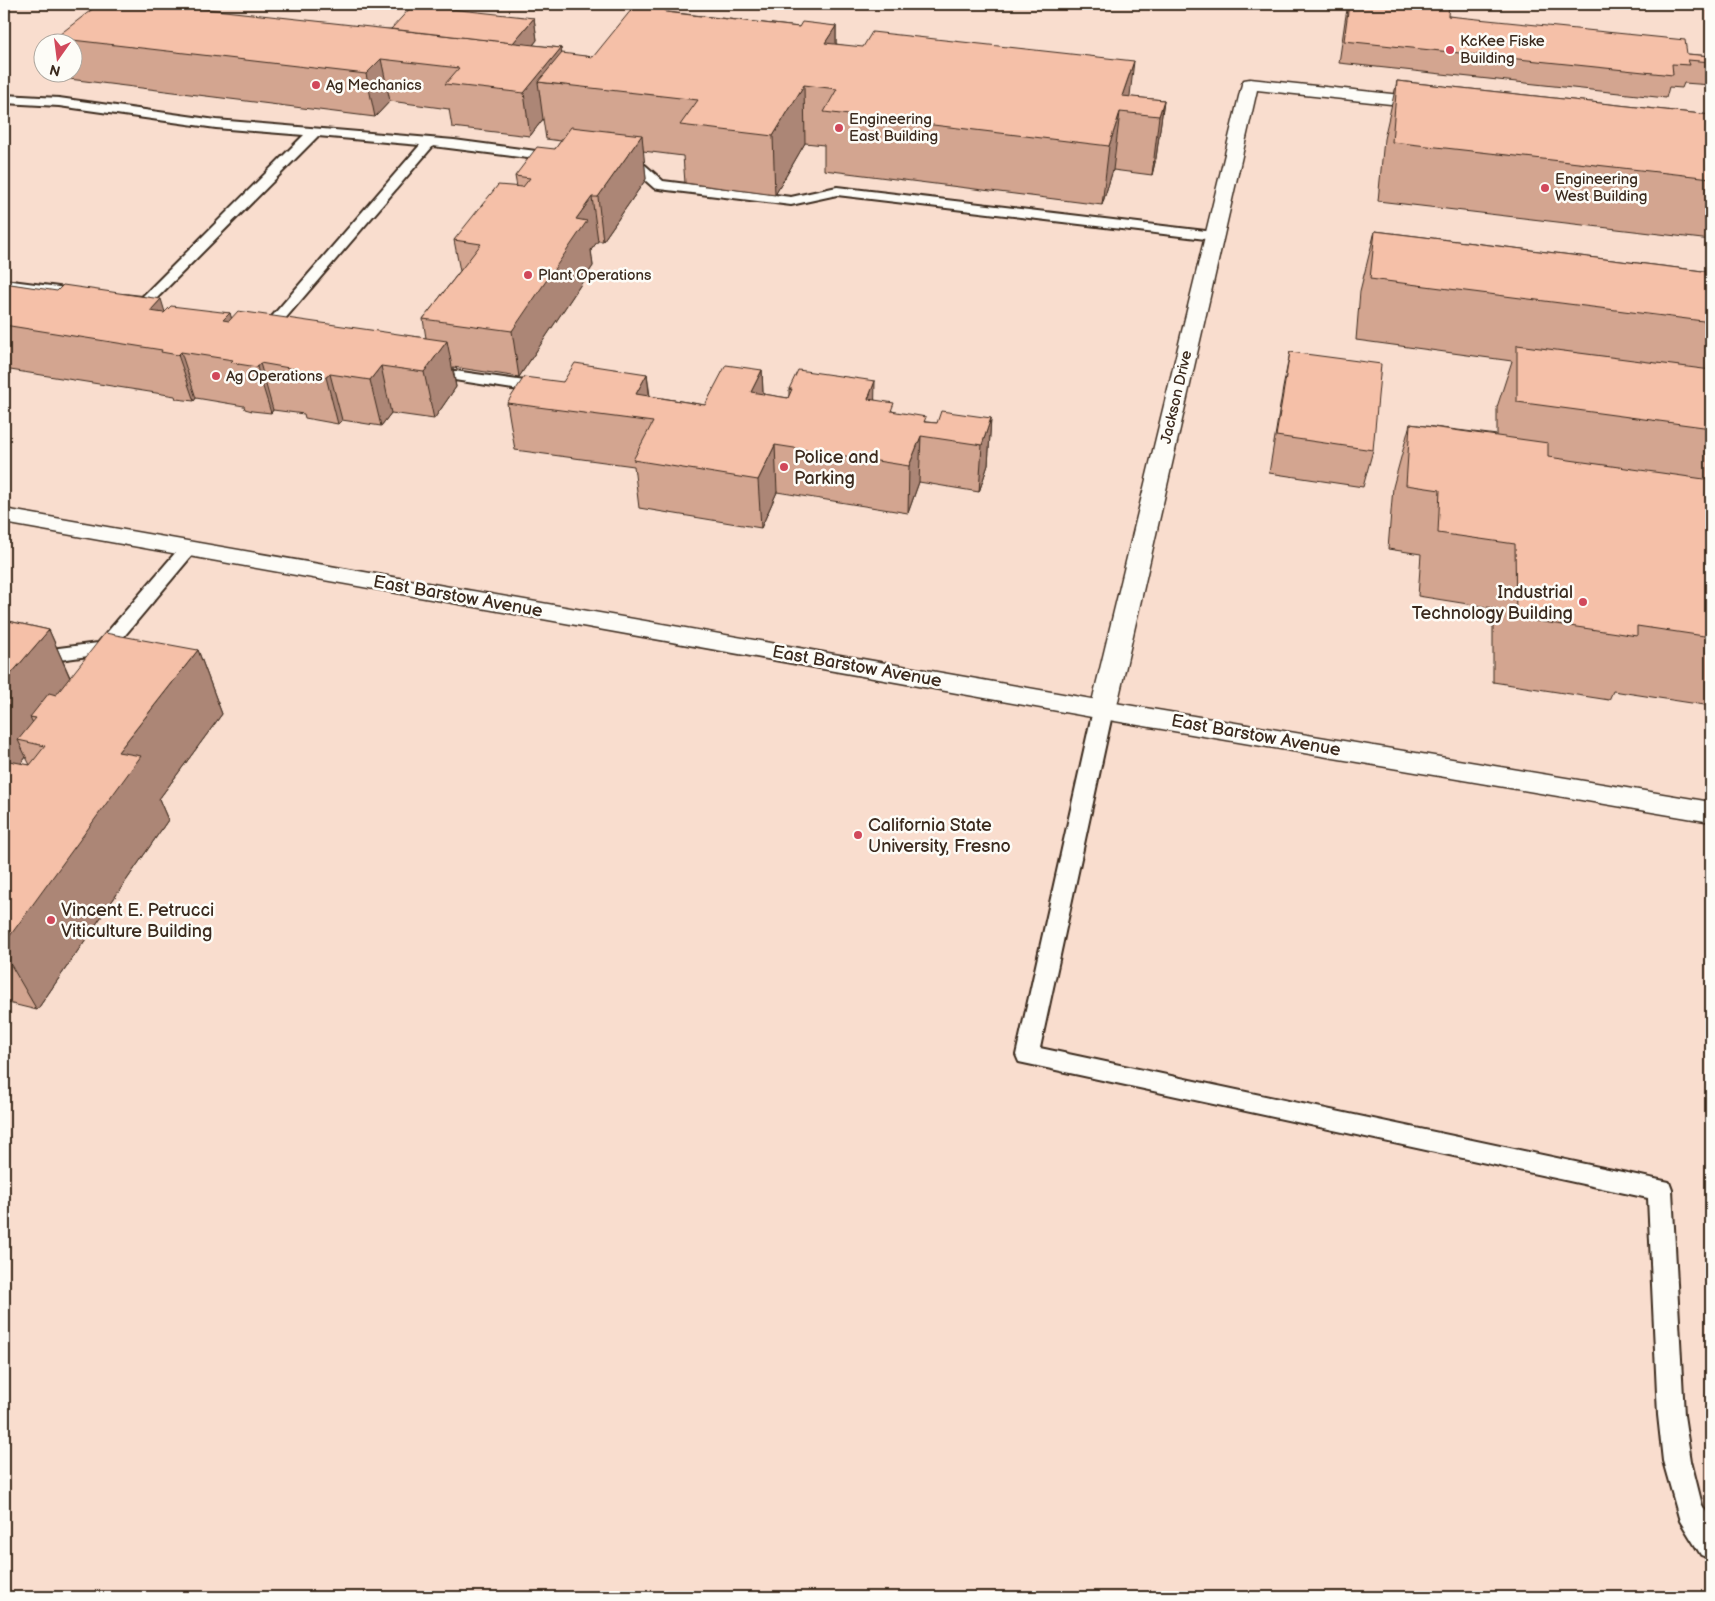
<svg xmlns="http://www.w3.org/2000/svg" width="1715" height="1601" font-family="'Balsamiq Sans',sans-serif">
  <rect width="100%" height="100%" fill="#fbeadf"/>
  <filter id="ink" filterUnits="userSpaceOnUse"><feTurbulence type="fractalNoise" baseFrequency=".02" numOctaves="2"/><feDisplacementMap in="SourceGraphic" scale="10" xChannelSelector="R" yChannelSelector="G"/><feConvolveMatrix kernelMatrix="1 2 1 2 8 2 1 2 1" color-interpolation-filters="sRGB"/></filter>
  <g filter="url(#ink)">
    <path fill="#f9ddce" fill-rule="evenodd" d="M 4,4 L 1711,4 L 1711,1597 L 4,1597 ZM 42,42 L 72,42 L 72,72 L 42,72 Z"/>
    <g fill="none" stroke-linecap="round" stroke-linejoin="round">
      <g stroke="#3b2a1e" stroke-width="4">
        <g id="service">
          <path d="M 4,95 L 59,98 L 216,120 L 454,140 L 559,154 L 566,158 L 559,162 L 433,146 L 266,341 L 256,341 L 253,338 L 256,335 L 420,145 L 318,136 L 150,305 L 145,306 L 119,302 L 117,299 L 119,296 L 124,295 L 142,297 L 304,135 L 216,128 L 59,106 L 4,103 Z"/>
          <path d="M 620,162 L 645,165 L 663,181 L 791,197 L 837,187 L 1214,232 L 1221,236 L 1214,240 L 837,195 L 791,205 L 659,189 L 654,188 L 636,172 L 615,169 L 613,166 L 615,163 Z"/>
          <path d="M 4,280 L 82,290 L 87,291 L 89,294 L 87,297 L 82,298 L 4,288 Z"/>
          <path d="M 427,367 L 532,382 L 538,384 L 540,387 L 538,390 L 532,392 L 422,375 L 419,372 L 422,369 Z"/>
          <path d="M 188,544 L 194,545 L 197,549 L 194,553 L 110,653 L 16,666 L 11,671 L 4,673 L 4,655 L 98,643 L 182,545 Z"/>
          <path d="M 1103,703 L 1110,705 L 1113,710 L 1040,1048 L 1669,1182 L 1672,1190 L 1684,1415 L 1691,1461 L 1702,1505 L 1711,1520 L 1711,1559 L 1701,1555 L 1680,1521 L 1663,1461 L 1658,1415 L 1648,1198 L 1019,1062 L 1016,1055 L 1093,710 L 1096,705 Z"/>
        </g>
      </g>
      <g stroke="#3b2a1e" stroke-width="3">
        <path id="minor" d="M 1250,79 L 1429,98 L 1435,99 L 1438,103 L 1435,107 L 1429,108 L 1257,90 L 1116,710 L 1112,716 L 1103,719 L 1094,716 L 1090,710 L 1242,84 L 1244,80 Z"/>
      </g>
      <g stroke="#3b2a1e" stroke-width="3">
        <path id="tertiary" d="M 4,509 L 1103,701 L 1711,802 L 1711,822 L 1103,719 L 4,523 Z"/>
      </g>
      <use href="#service" fill="#fdfcf7" fill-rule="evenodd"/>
      <use href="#minor" fill="#fdfcf7" fill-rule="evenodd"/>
      <use href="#tertiary" fill="#fdfcf7" fill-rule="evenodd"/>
    </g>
    <g fill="#d3a590" stroke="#3b2a1e" fill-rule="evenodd">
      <path d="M 1348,4 L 1448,16 L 1687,54 L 1711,56 L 1711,85 L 1684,83 L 1682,88 L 1669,87 L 1666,98 L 1339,63 L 1345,21 Z"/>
      <path d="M 668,12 L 799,27 L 836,26 L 836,44 L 1130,97 L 1164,100 L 1156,158 L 1152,175 L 1113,170 L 1102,205 L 824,170 L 824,145 L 805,143 L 775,195 L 685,183 L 683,156 L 643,151 L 646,179 L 603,241 L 598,241 L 591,250 L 593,266 L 519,377 L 453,367 L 456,387 L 434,419 L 391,413 L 381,426 L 342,420 L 338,424 L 305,418 L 304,414 L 273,410 L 271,413 L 252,411 L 245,409 L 244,406 L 196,398 L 194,401 L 176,399 L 175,396 L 4,369 L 4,283 L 165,312 L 230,313 L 231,318 L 426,338 L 423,319 L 460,271 L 454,240 L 517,187 L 515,176 L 555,149 L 561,141 L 546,139 L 543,119 L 530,136 L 452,127 L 449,109 L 390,101 L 375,117 L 69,79 L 67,72 L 72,72 L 72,42 L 57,42 L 55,38 L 391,29 L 534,18 L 537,40 L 533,45 L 561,48 L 561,54 L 593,57 Z"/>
      <path d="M 1397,81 L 1711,115 L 1711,240 L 1378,201 L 1384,139 Z"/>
      <path d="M 1375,231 L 1711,272 L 1711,706 L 1613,691 L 1609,700 L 1493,682 L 1493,608 L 1418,596 L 1421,554 L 1388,549 L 1393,487 L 1410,424 L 1497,435 L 1497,407 L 1512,361 L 1356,340 L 1360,291 Z"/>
      <path d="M 1290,352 L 1373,450 L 1363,487 L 1269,473 L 1283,388 Z"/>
      <path d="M 762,370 L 763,394 L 788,398 L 789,395 L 789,389 L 875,400 L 894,412 L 926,422 L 937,423 L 991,418 L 988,465 L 979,492 L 919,482 L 908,513 L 777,492 L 761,528 L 639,508 L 634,466 L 515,450 L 507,403 L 563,382 L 647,374 L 650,396 L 705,405 Z"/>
      <path d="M 4,620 L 49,630 L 70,677 L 198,650 L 222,714 L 159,799 L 168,820 L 37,1010 L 4,1002 ZM 26,757 L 30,765 L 21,764 Z"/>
    </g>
    <g fill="#ac8676" stroke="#3b2a1e">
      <path d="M 534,18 L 537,40 L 516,66 L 513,43 Z"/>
      <path d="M 836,26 L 836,82 L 825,43 Z"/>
      <path d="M 561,48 L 565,85 L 538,82 L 543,119 L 530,136 L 524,93 Z"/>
      <path d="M 381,59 L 390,101 L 375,117 L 366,74 Z"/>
      <path d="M 1134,61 L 1128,113 L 1122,96 Z"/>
      <path d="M 804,85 L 805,143 L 775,195 L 773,136 Z"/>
      <path d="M 1164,100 L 1156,158 L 1152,175 L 1159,116 Z"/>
      <path d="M 1120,112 L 1113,170 L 1102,205 L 1109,146 Z"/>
      <path d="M 642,135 L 646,179 L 603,241 L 598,197 Z"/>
      <path d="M 592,197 L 598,241 L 591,250 L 593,266 L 519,377 L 512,331 L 576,219 Z"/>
      <path d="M 161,299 L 175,345 L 150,311 Z"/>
      <path d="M 230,313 L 243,359 L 238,365 L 223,320 Z"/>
      <path d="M 447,341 L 456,387 L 434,419 L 424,372 Z"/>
      <path d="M 181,352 L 196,398 L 194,401 L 178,355 Z"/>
      <path d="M 260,363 L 273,410 L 271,413 L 257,367 Z"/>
      <path d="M 381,366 L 391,413 L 381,426 L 370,380 Z"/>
      <path d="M 762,370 L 764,417 L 751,392 Z"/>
      <path d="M 330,374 L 342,420 L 338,424 L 326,377 Z"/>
      <path d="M 647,374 L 652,420 L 636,394 Z"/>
      <path d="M 875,381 L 874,428 L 868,399 Z"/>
      <path d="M 991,418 L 988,465 L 979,492 L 982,445 Z"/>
      <path d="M 921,436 L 919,482 L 908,513 L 909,466 Z"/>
      <path d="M 775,445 L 777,492 L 761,528 L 758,480 Z"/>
      <path d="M 49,630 L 77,694 L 36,718 L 30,717 L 41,739 L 18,740 L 26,757 L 4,785 L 4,682 Z"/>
      <path d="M 198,650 L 222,714 L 159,799 L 168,820 L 37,1010 L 4,953 L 4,944 L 118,752 Z"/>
    </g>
    <g fill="#f5c0a8" stroke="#3b2a1e">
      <path d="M 99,4 L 161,4 L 561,48 L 524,93 L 445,84 L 459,68 L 381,59 L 366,74 L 55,38 Z"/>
      <path d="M 636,4 L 668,8 L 665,12 L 799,27 L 802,22 L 836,26 L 825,43 L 863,47 L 872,32 L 1134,61 L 1122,96 L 1164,100 L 1159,116 L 1120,112 L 1109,146 L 824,112 L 837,89 L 804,85 L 773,136 L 680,125 L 698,100 L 538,82 L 562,53 L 593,57 Z"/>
      <path d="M 1349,4 L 1449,4 L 1448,16 L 1685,40 L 1687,54 L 1711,56 L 1711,62 L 1688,60 L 1690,65 L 1672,64 L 1673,75 L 1344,41 Z"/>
      <path d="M 413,5 L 534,18 L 513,43 L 391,29 Z"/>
      <path d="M 1397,81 L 1711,115 L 1711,178 L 1392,142 Z"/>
      <path d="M 571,127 L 642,135 L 598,197 L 592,197 L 576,219 L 587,221 L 512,331 L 423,319 L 481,244 L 454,240 L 498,185 L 523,187 L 530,178 L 515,176 L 537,147 L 555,149 Z"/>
      <path d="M 1375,231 L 1711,272 L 1711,322 L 1370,279 Z"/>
      <path d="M 4,283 L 57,291 L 63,285 L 161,299 L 150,311 L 164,313 L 171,306 L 230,313 L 223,320 L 229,321 L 238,311 L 447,341 L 424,372 L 381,366 L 370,380 L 330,374 L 326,377 L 292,372 L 295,369 L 260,363 L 257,367 L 238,364 L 231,362 L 233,360 L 181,352 L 178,355 L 161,352 L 162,350 L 4,325 Z"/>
      <path d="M 1517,345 L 1711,370 L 1711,428 L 1517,402 Z"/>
      <path d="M 1290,352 L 1381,364 L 1373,450 L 1276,436 Z"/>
      <path d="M 575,363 L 647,374 L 636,394 L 705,405 L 726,365 L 762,370 L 751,392 L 788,398 L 792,389 L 789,389 L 798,370 L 875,381 L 868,399 L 894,403 L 891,411 L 926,417 L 924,422 L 937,423 L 941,411 L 991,418 L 982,445 L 921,436 L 909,466 L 775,445 L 758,480 L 633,460 L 653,422 L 507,403 L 524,377 L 563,382 Z"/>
      <path d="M 1410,424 L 1548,443 L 1548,457 L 1711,480 L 1711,637 L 1637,626 L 1637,636 L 1516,618 L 1515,544 L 1438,533 L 1440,490 L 1406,485 Z"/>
      <path d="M 4,620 L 49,630 L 4,682 Z"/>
      <path d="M 105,633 L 198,650 L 118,752 L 141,756 L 4,944 L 4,760 L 30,765 L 45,746 L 18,740 L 36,718 L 30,717 L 49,693 L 56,695 Z"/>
    </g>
  </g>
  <g fill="#d1495b" stroke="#fdfcf7" stroke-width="2">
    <circle cx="1450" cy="50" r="5"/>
    <circle cx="316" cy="85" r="5"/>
    <circle cx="839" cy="128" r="5"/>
    <circle cx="1545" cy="188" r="5"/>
    <circle cx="528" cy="275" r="5"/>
    <circle cx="216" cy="376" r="5"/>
    <circle cx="784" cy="467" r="5"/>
    <circle cx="1583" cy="602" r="5"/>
    <circle cx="858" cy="835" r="5"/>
    <circle cx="51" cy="920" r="5"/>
  </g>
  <g text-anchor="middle" stroke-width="5" stroke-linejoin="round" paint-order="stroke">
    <g font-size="15" fill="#3b2a1e" stroke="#fdfcf7" text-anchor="start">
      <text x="1460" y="46">KcKee Fiske<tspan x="1460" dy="17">Building</tspan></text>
      <text x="326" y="90">Ag Mechanics</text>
      <text x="849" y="124">Engineering<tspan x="849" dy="17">East Building</tspan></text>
      <text x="1555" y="184">Engineering<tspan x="1555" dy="17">West Building</tspan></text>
      <text x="538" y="280">Plant Operations</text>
      <text x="226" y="381">Ag Operations</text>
    </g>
    <g font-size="15" fill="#3b2a1e" stroke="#fdfcf7">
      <text transform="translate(1176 397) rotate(-77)" y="5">Jackson Drive</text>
    </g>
    <g font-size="18" fill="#3b2a1e" stroke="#fdfcf7" text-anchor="start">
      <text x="794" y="463">Police and<tspan x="794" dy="21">Parking</tspan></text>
      <text x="1573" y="598" text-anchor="end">Industrial<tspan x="1573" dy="21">Technology Building</tspan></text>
      <text x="868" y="831">California State<tspan x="868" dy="21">University, Fresno</tspan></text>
      <text x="61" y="916">Vincent E. Petrucci<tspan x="61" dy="21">Viticulture Building</tspan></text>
    </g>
    <g font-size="18" fill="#3b2a1e" stroke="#fdfcf7">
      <text transform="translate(458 596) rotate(10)" y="6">East Barstow Avenue</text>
      <text transform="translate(857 666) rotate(10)" y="6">East Barstow Avenue</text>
      <text transform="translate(1256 735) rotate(10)" y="6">East Barstow Avenue</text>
    </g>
  </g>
  <rect width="1715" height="1601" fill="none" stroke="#fdfcf7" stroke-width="20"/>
  <rect x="10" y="10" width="1695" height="1581" fill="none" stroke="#3b2a1e" stroke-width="2" filter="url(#ink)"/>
  <g transform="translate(58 58) rotate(194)"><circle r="24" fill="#fdfcf7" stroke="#afa8a0"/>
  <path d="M0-4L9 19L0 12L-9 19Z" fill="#d1495b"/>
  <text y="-8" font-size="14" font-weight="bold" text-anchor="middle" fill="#3b2a1e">N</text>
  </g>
</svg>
